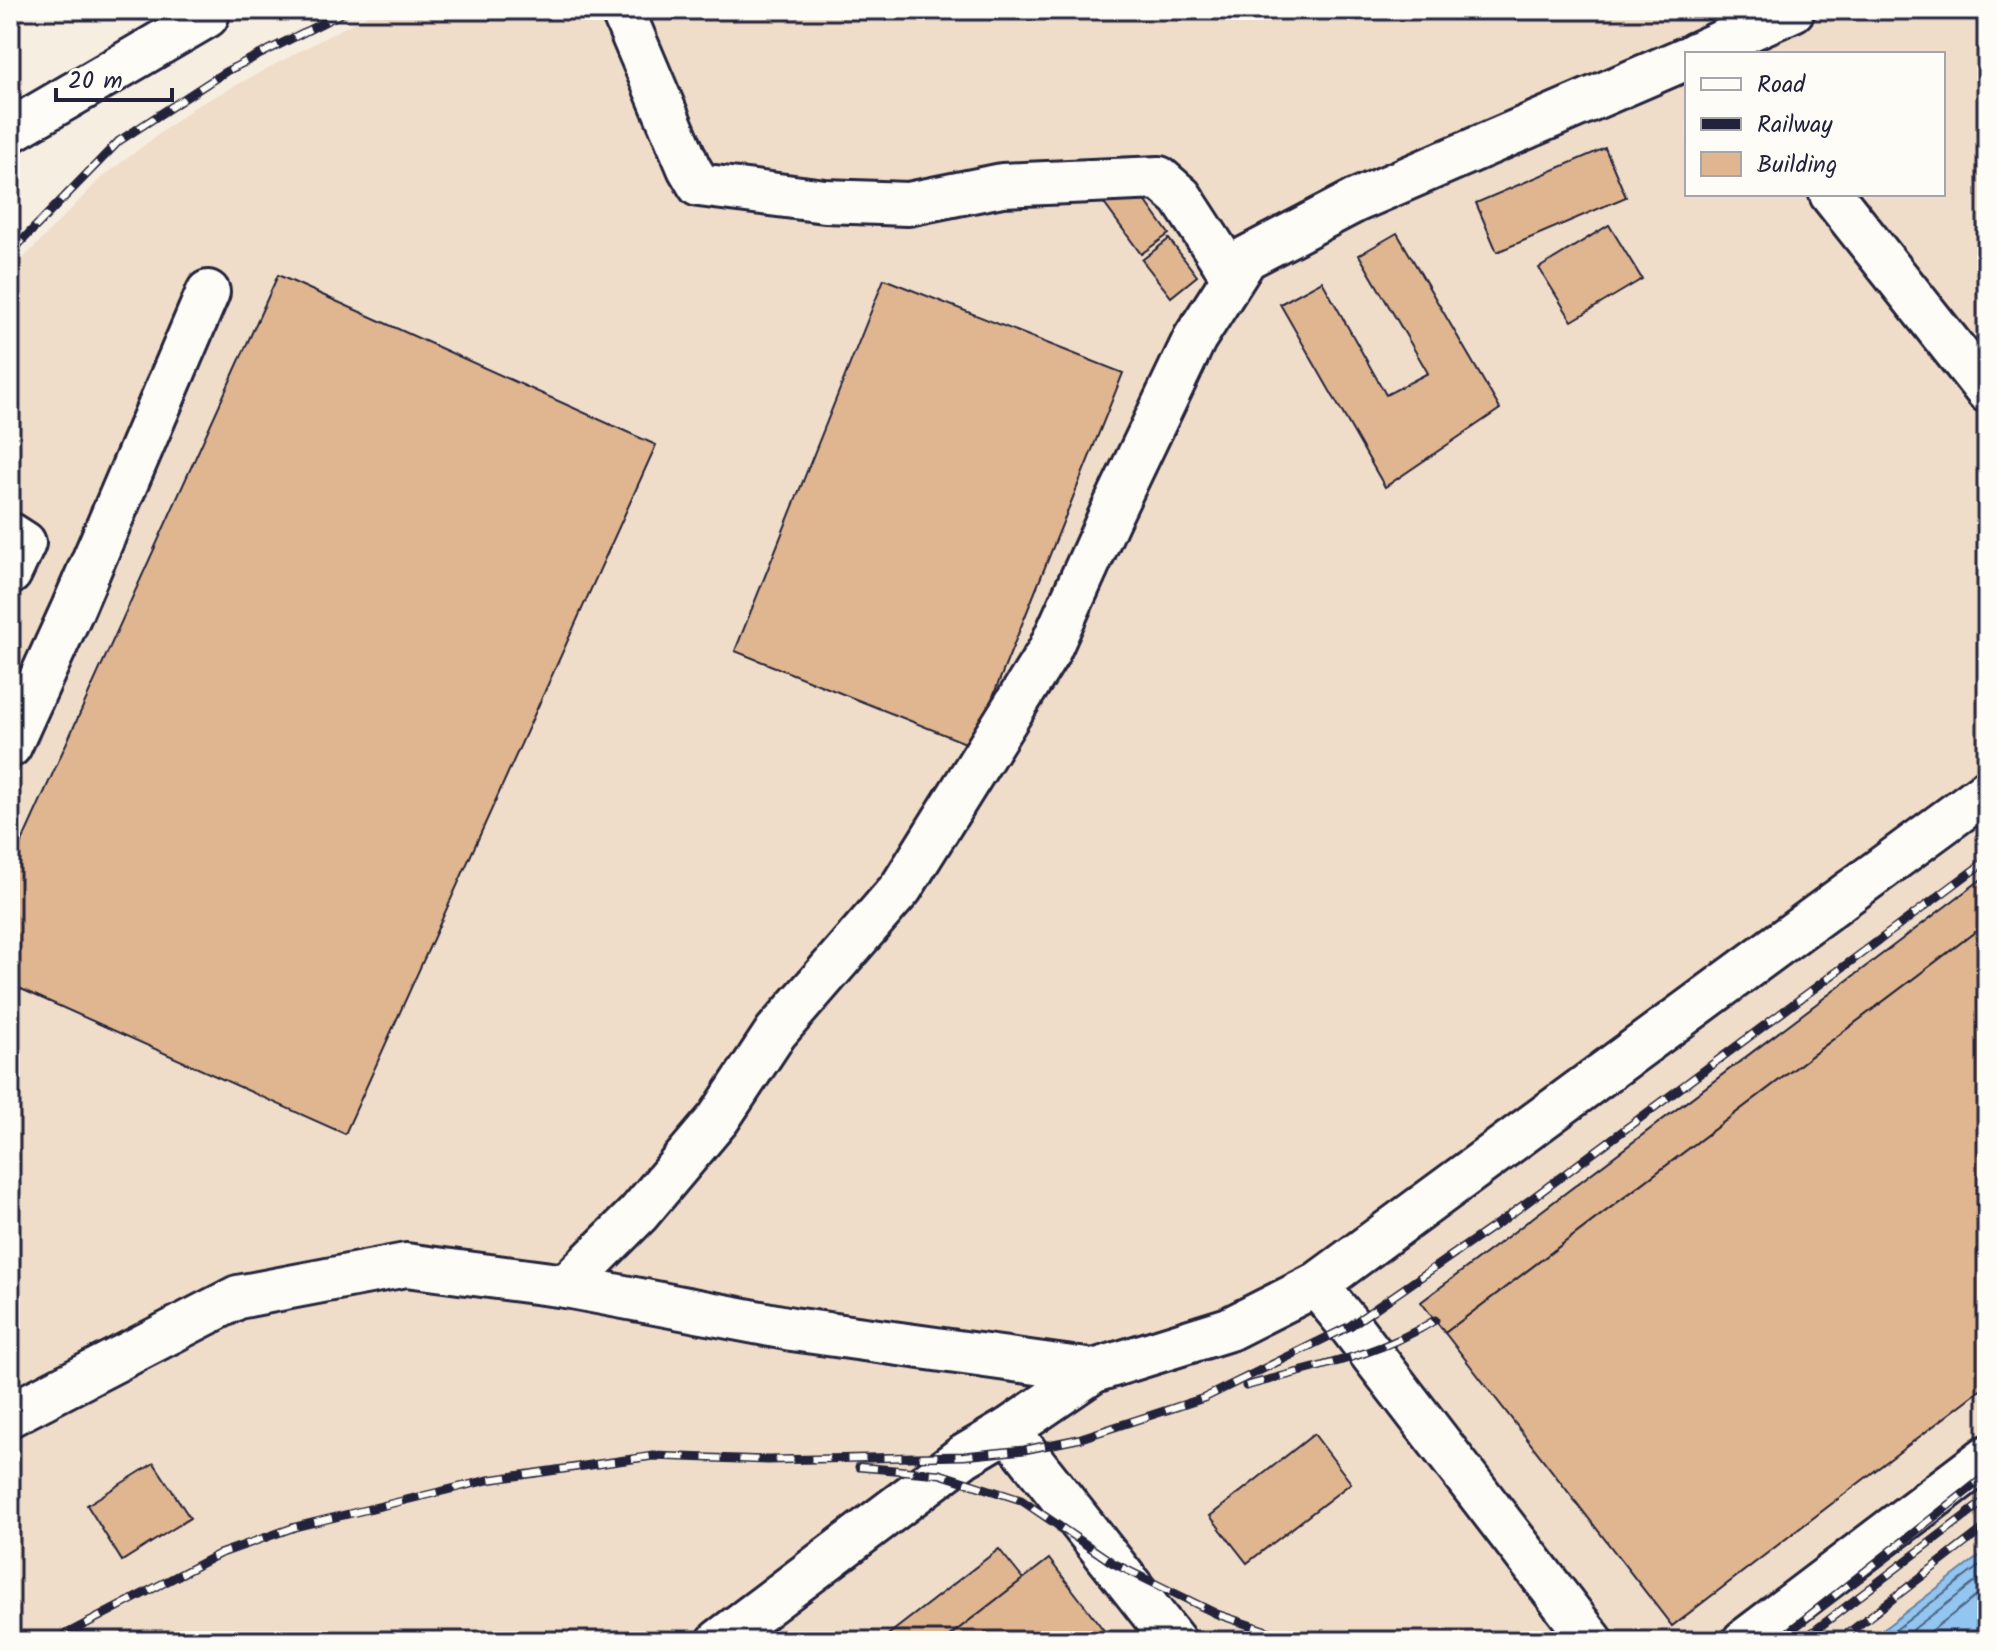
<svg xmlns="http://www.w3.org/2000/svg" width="1997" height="1651" font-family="Kalam,sans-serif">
  <rect width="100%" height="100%" fill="#f7eee2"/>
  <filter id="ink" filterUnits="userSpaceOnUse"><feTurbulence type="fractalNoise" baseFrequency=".0125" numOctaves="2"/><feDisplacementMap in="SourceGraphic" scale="16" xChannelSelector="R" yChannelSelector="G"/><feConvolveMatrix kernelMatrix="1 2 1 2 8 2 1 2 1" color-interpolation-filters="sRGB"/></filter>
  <g filter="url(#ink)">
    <path fill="#f0ddc9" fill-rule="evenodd" d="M 377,10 L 1987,10 L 1987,1550 L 1868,1641 L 10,1641 L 10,272 L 101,178 L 193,108 ZM 1687,54 L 1943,54 L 1943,194 L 1687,194 Z"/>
    <path fill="#92c5ef" stroke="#6584a7" stroke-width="2" d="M 1987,1550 L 1987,1641 L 1868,1641 Z"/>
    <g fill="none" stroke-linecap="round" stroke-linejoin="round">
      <g stroke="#4f6383" stroke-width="2">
        <path d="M 1881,1641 L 1987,1560"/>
        <path d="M 1898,1641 L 1987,1573"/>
        <path d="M 1918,1641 L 1987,1588"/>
      </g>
    </g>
    <g fill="#e0b690" stroke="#22223b" stroke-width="2">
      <path d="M 1605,148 L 1626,197 L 1497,252 L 1476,203 Z"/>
      <path d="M 1132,182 L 1169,234 L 1141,254 L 1103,202 Z"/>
      <path d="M 1609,225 L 1642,279 L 1572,321 L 1539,268 Z"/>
      <path d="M 1397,233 L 1500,409 L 1385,487 L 1280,304 L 1322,281 L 1386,395 L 1428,373 L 1359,255 Z"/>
      <path d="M 1169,239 L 1197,276 L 1171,297 L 1142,260 Z"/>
      <path d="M 278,275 L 656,445 L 345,1134 L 10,984 L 10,868 Z"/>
      <path d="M 884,279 L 1123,373 L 973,746 L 735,651 Z"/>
      <path d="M 1987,875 L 1987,923 L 1445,1333 L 1421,1302 Z"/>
      <path d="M 1987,923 L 1987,1385 L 1672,1626 L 1445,1333 Z"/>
      <path d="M 1314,1434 L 1351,1483 L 1247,1563 L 1210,1516 Z"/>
      <path d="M 154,1463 L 190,1518 L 122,1561 L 87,1505 Z"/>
      <path d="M 999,1549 L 1023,1579 L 943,1641 L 880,1641 Z"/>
      <path d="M 1049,1559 L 1112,1641 L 943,1641 L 1023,1579 Z"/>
    </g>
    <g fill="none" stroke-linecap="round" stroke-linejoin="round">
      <g stroke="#22223b" stroke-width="48">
        <g id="minor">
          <path d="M 622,10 L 689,168 L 699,185 L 825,201 L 908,204 L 1002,185 L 1159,178 L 1181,197 L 1233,277"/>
          <path d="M 1695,54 L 1793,10"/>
          <path d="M 10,131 L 207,16"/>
          <path d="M 1831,194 L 1987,391"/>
          <path d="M 10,534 L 24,543 L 10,573"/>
          <path d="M 10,746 L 73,608 L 208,292"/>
          <path d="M 1316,1285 L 1350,1326 L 1592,1641"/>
          <path d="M 566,1286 L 638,1214 L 719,1118 L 776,1032 L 901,888 L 1049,651 L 1108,520 L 1195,338 L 1246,258 L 1355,201 L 1687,58"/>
          <path d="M 10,1415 L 238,1297 L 406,1265 L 566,1286 L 792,1329 L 1094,1371 L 1229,1329 L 1316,1285 L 1987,791"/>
          <path d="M 1008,1430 L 1174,1641"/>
          <path d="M 719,1641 L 964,1456 L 1008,1430 L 1094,1371"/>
          <path d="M 1744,1641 L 1987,1457"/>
        </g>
      </g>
      <use href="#minor" stroke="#fdfcf7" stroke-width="42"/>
      <g stroke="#22223b" stroke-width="9">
        <g id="rail">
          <path d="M 10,253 L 119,141 L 225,72 L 348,10"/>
          <path d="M 1246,1386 C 1310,1368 1379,1356 1435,1320"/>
          <path d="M 859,1467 L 940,1474 L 1021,1500 L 1113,1563 L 1217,1614 L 1296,1641"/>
          <path d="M 53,1641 L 219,1554 L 295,1527 L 488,1480 L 653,1456 L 768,1460 L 964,1456 L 1024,1450 L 1078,1439 L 1204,1398 L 1350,1326 L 1507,1217 L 1987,860"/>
          <path d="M 1777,1641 L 1987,1475"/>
          <path d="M 1801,1641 L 1987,1499"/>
          <path d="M 1838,1641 L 1987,1526"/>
        </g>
      </g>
      <use href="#rail" stroke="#fdfcf7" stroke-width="6" stroke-dasharray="18" stroke-linecap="butt"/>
    </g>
  </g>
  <rect width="1997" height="1651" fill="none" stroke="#fdfcf7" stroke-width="40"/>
  <rect x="20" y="20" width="1957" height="1611" fill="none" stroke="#22223b" stroke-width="3" filter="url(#ink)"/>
  <rect x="1685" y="52" width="260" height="144" fill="#fdfcf7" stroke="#a5a5ac" stroke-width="2"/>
  <rect x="1701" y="78" width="40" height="12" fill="#fdfcf7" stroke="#a5a5ac" stroke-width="2"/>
  <text x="1757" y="92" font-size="24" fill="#22223b">Road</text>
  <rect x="1701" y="118" width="40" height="12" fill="#22223b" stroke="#a5a5ac" stroke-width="2"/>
  <text x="1757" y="132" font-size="24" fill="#22223b">Railway</text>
  <rect x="1701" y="152" width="40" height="24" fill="#e0b690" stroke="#a5a5ac" stroke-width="2"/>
  <text x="1757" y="172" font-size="24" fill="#22223b">Building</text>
  <path d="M56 88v12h116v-12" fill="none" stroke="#22223b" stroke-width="4"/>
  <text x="68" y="88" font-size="24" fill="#22223b" stroke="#fdfcf7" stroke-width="6" paint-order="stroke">20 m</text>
</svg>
